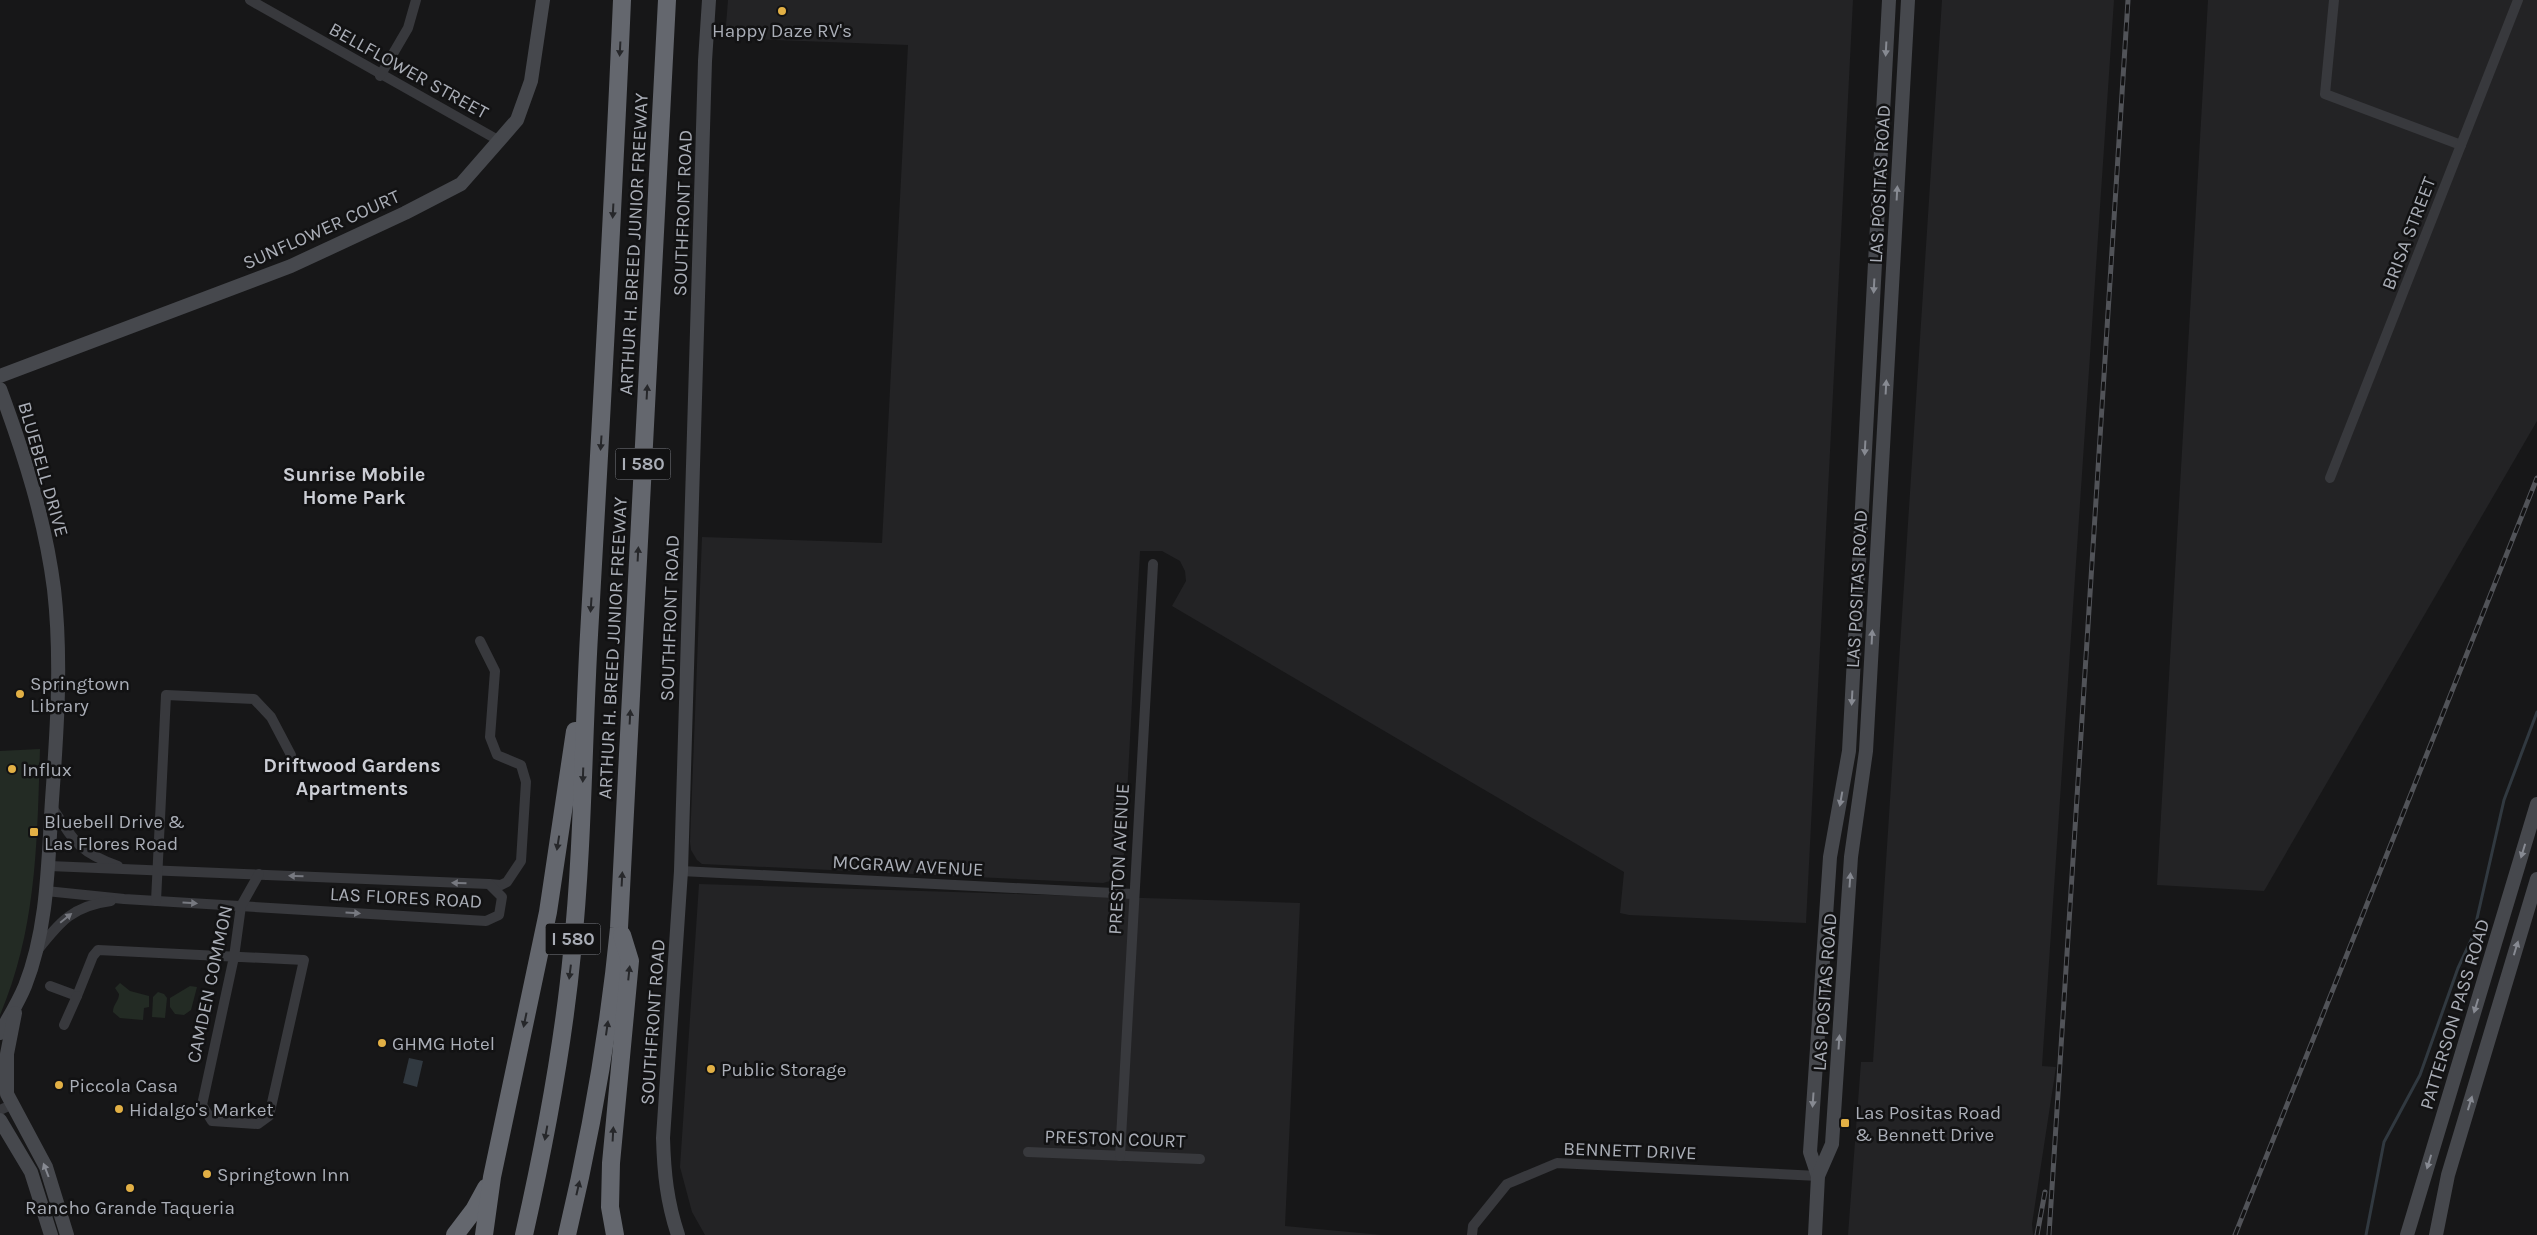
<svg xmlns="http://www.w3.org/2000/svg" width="2537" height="1235" font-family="Karla,sans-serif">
  <rect width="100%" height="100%" fill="#171718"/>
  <g fill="#232325">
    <path d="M 728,0 L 1853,0 L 1806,923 L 1629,915 L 1620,913 L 1624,872 L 1172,606 L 1186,581 L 1185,571 L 1180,561 L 1162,551 L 1140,551 L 1123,870 L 1117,879 L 1103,883 L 702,864 L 697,860 L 691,850 L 690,842 L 702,537 L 882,543 L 908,45 L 725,38 Z"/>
    <path d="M 1942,0 L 2114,0 L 2042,1066 L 2056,1067 L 2032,1224 L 2033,1235 L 1848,1235 L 1861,1062 L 1873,1062 Z"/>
    <path d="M 2208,0 L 2537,0 L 2537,421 L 2264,891 L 2157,885 Z"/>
    <path d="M 699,884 L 1300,903 L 1285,1226 L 1382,1235 L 705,1235 L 692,1212 L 680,1167 Z"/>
  </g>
  <g fill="#232b24">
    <path d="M 40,749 C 37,841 37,928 0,1015 L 0,751 Z"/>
    <path d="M 120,983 L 130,991 L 149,996 L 149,1007 L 144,1008 L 143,1020 L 120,1018 L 113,1012 C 113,1004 119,1001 119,994 L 115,988 Z"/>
    <path d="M 190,986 L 197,987 L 191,1010 L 184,1015 L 175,1014 L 170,1007 L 170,998 Z"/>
    <path d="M 158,992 L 164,994 L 167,998 L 165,1018 L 152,1017 L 153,997 Z"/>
  </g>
  <path fill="#313940" d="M 409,1058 L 423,1061 L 417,1087 L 403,1083 Z"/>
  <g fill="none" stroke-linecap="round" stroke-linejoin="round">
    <path stroke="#313940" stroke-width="3" d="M 2366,1235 L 2384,1142 L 2420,1075 L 2458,968 L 2473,936 L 2504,800 L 2537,712"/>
    <g stroke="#38393d" stroke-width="10">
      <path d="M 250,0 L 498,140"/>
      <path d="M 2334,0 L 2325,94 L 2461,145"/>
      <path d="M 380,76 L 408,28 L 416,0"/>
      <path d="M 2330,478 L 2518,0"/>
      <path d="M 480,641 L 495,671 L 490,737 L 497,755 L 521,765 L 526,782 L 521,861 L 507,882 L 501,885 L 489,884"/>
      <path d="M 52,807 C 74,841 78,852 118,866"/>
      <path d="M 681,871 L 1133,894"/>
      <path d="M 46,891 L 124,899 L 486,921 L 499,915 L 502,897 L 489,884 L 49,866"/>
      <path d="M 156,901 L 166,695 L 254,699 L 271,717 L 291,755"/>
      <path d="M 37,951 C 60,922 72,906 111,901"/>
      <path d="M 50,986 L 77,996 L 93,956 L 98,950 L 304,960 L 269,1116 L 258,1124 L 212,1121 L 202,1105 L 234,957 L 241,906 L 259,874"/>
      <path d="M 64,1025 L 77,996"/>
      <path d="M 0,1110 L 11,1105"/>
      <path d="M 1028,1152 L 1200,1159"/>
      <path d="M 1120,1156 L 1153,564"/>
      <path d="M 1472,1235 L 1473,1226 L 1507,1184 L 1557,1163 L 1818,1176"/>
    </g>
    <g stroke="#46484d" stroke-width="14">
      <path d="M 0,376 L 291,266 L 405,213 L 461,184 L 517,120 L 531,81 L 543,0"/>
      <path d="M 0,389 C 24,454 45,519 54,589 C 62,659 57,730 52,800 C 48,862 48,928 25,986 C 18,1003 9,1017 0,1033"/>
      <path d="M 15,1013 L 7,1054 L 7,1094 L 46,1167 L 67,1235"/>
      <path d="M 0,1120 L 31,1172 L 51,1235"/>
      <path d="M 1818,1176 L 1810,1152 L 1830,857 L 1849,751 L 1889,0"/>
      <path d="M 678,1235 C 667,1202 664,1173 663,1138 L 681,871 L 705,61 L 709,0"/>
      <path d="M 1815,1235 L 1818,1176 L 1832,1144 L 1851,857 L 1866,751 L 1908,0"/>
      <path d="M 2407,1235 L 2537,804"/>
      <path d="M 2436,1235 L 2448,1175 L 2537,879"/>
    </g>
    <g stroke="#64676e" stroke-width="18">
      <path d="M 455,1235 L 474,1210 L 486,1188"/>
      <path d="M 484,1235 L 492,1177 L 548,912 L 575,731"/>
      <path d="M 524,1235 C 545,1142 563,1048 572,953 C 583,847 583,741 589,635 C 601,423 613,212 622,0"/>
      <path d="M 567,1235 C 591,1134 609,1031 619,928 L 667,0"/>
      <path d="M 615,1235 L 610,1207 L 611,1163 L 630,961 L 622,935"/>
    </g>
    <g stroke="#515358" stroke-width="5">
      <g id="rail">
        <path d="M 2037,1235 L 2045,1192"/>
        <path d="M 2049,1235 L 2128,0"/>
        <path d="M 2235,1235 L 2537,478"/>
      </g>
    </g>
    <use href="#rail" stroke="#121213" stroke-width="3" stroke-dasharray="9" stroke-linecap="butt"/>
  </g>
  <defs><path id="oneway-solid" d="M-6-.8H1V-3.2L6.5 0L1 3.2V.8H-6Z" transform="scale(1.25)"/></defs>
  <g fill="#26272a">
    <use href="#oneway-solid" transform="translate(620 49) rotate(93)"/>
    <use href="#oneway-solid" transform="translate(613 211) rotate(93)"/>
    <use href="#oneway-solid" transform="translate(647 392) rotate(-87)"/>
    <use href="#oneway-solid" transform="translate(601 443) rotate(94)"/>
    <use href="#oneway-solid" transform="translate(638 554) rotate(-87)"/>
    <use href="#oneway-solid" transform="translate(591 605) rotate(94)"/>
    <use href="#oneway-solid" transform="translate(630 717) rotate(-87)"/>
    <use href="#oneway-solid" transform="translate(583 775) rotate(92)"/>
    <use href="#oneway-solid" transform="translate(558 843) rotate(99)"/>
    <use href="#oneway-solid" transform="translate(622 879) rotate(-87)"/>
    <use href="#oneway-solid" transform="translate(570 972) rotate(97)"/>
    <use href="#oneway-solid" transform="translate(629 973) rotate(-84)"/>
    <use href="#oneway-solid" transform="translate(525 1020) rotate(102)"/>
    <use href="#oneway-solid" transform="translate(607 1028) rotate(-82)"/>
    <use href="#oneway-solid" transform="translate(546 1133) rotate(100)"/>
    <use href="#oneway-solid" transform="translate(613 1134) rotate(-87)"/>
    <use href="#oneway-solid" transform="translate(578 1188) rotate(-77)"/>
  </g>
  <g fill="#878a92">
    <use href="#oneway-solid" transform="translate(1886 49) rotate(93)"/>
    <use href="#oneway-solid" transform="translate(1897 193) rotate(-87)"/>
    <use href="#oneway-solid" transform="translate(1874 286) rotate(93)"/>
    <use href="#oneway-solid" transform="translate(1886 387) rotate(-87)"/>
    <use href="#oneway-solid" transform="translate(1865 448) rotate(93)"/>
    <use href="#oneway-solid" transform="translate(1872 637) rotate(-87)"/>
    <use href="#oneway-solid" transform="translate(1852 698) rotate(93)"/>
    <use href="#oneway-solid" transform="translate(1841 799) rotate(100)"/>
    <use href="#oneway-solid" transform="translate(2523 851) rotate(107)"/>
    <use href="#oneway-solid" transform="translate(1850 880) rotate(-86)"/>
    <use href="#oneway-solid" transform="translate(2516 948) rotate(-73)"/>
    <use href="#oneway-solid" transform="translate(2476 1006) rotate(107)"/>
    <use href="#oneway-solid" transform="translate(1839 1042) rotate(-86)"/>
    <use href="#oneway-solid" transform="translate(1813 1100) rotate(94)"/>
    <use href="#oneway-solid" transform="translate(2470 1103) rotate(-73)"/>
    <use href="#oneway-solid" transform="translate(2429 1162) rotate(107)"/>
    <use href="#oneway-solid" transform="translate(46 1170) rotate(-111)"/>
  </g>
  <g fill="#777980">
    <use href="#oneway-solid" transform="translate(296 876) rotate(-178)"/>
    <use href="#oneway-solid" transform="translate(459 883) rotate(-178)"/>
    <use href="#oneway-solid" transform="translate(190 903) rotate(3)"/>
    <use href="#oneway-solid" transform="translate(353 913) rotate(4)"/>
    <use href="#oneway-solid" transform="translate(66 918) rotate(-39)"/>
  </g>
  <g fill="#e2b045" stroke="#121213" stroke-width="2">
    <circle cx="782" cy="11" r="5"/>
    <circle cx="20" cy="694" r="5"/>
    <circle cx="12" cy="769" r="5"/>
    <rect x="29" y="827" width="10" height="10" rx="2.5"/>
    <circle cx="382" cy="1043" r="5"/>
    <circle cx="711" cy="1069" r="5"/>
    <circle cx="59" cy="1085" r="5"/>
    <circle cx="119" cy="1109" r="5"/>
    <rect x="1840" y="1118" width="10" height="10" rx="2.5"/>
    <circle cx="207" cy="1174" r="5"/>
    <circle cx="130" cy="1188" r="5"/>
  </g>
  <g text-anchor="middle" stroke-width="5" stroke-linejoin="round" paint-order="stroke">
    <g fill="#121213" stroke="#7c7f86" stroke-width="1">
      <rect x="615.5" y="448.5" width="55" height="31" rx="4"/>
      <rect x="545.5" y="923.5" width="55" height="31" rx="4"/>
    </g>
    <g font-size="18" font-weight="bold" fill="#aaaeb7">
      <text x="643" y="470">I 580</text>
      <text x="573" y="945">I 580</text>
    </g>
    <g font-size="19" fill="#aaaeb7" stroke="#121213" text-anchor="start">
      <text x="782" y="37" text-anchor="middle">Happy Daze RV's</text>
      <text x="30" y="690">Springtown<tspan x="30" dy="22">Library</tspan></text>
      <text x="22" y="776">Influx</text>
      <text x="44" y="828">Bluebell Drive &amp;<tspan x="44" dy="22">Las Flores Road</tspan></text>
      <text x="392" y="1050">GHMG Hotel</text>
      <text x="721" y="1076">Public Storage</text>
      <text x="69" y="1092">Piccola Casa</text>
      <text x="129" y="1116">Hidalgo's Market</text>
      <text x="1855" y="1119">Las Positas Road<tspan x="1855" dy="22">&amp; Bennett Drive</tspan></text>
      <text x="217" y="1181">Springtown Inn</text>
      <text x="130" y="1214" text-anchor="middle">Rancho Grande Taqueria</text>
    </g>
    <g font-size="19" fill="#aaaeb7" stroke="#121213">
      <text transform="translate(409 70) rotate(29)" y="7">BELLFLOWER STREET</text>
      <text transform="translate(1879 184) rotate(-87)" y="7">LAS POSITAS ROAD</text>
      <text transform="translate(682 213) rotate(-88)" y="7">SOUTHFRONT ROAD</text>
      <text transform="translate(321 229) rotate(-24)" y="7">SUNFLOWER COURT</text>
      <text transform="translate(2408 233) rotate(-69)" y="7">BRISA STREET</text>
      <text transform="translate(633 244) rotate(-87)" y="7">ARTHUR H. BREED JUNIOR FREEWAY</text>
      <text transform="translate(44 469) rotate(74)" y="7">BLUEBELL DRIVE</text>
      <text transform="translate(1856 589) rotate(-87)" y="7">LAS POSITAS ROAD</text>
      <text transform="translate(669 618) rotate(-88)" y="7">SOUTHFRONT ROAD</text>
      <text transform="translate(612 648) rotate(-87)" y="7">ARTHUR H. BREED JUNIOR FREEWAY</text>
      <text transform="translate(1118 859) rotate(-87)" y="7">PRESTON AVENUE</text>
      <text transform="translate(908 865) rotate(3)" y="7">MCGRAW AVENUE</text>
      <text transform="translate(406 897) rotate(3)" y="7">LAS FLORES ROAD</text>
      <text transform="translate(209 984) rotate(-78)" y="7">CAMDEN COMMON</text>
      <text transform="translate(1824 992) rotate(-86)" y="7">LAS POSITAS ROAD</text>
      <text transform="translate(2454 1014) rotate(-73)" y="7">PATTERSON PASS ROAD</text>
      <text transform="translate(652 1022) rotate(-86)" y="7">SOUTHFRONT ROAD</text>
      <text transform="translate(1115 1138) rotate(2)" y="7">PRESTON COURT</text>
      <text transform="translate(1630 1150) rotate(2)" y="7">BENNETT DRIVE</text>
    </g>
    <g font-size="20" font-weight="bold" fill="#cbcdd4" stroke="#121213">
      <text x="354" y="481">Sunrise Mobile<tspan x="354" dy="23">Home Park</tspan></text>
      <text x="352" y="772">Driftwood Gardens<tspan x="352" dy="23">Apartments</tspan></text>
    </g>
  </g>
</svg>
